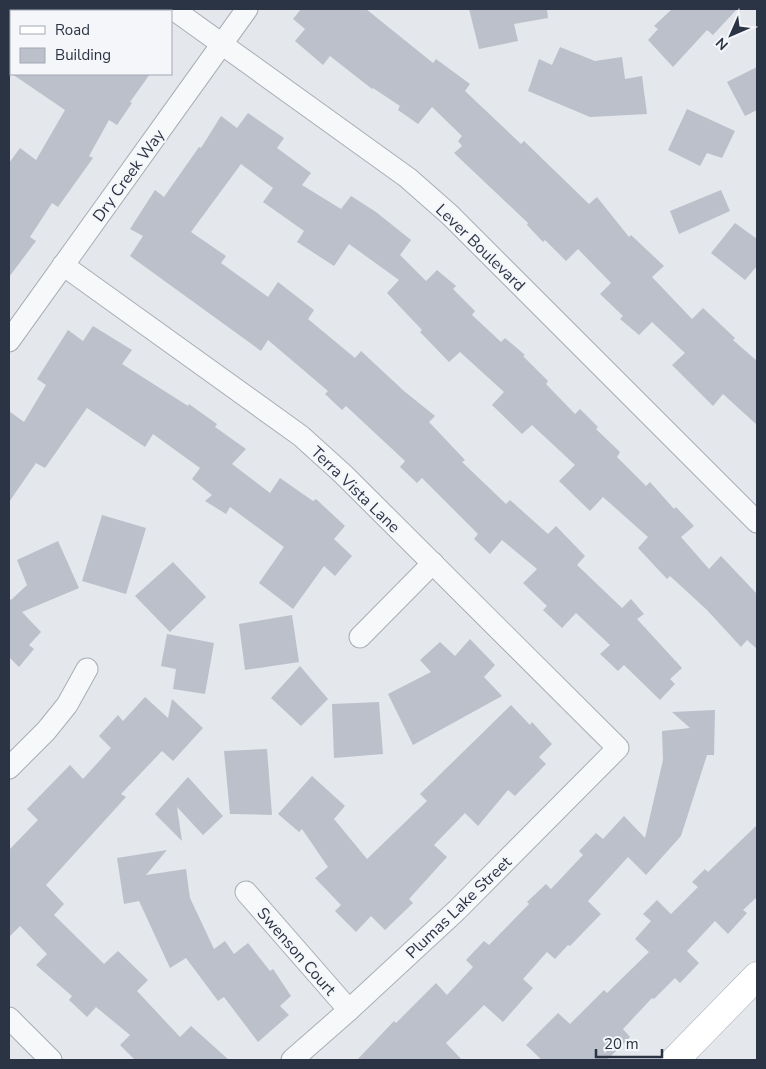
<svg xmlns="http://www.w3.org/2000/svg" width="766" height="1069" font-family="'Nunito Sans',sans-serif">
  <rect width="100%" height="100%" fill="#e4e7ec"/>
  <g fill="#bbc0ca">
    <path d="M 301,9 L 366,9 L 433,63 L 436,59 L 470,84 L 465,91 L 521,144 L 524,141 L 589,204 L 597,197 L 629,237 L 631,235 L 664,266 L 652,277 L 692,319 L 703,308 L 735,338 L 733,340 L 757,361 L 757,425 L 723,394 L 713,406 L 672,365 L 685,353 L 652,322 L 639,335 L 620,319 L 623,316 L 600,294 L 611,283 L 578,249 L 566,261 L 545,240 L 543,242 L 527,225 L 528,223 L 454,153 L 462,146 L 458,141 L 462,136 L 432,107 L 418,124 L 398,110 L 400,106 L 373,88 L 372,89 L 330,56 L 323,65 L 295,41 L 305,29 L 293,19 Z"/>
    <path d="M 469,9 L 547,9 L 548,18 L 514,24 L 518,41 L 479,49 Z"/>
    <path d="M 672,9 L 737,9 L 713,35 L 707,30 L 673,67 L 648,40 L 658,29 L 654,26 Z"/>
    <path d="M 560,47 L 595,61 L 622,57 L 625,79 L 642,76 L 647,114 L 590,117 L 528,91 L 539,59 L 552,65 Z"/>
    <path d="M 757,67 L 757,110 L 745,116 L 727,82 Z"/>
    <path d="M 12,74 L 150,74 L 130,102 L 132,103 L 117,125 L 109,120 L 89,156 L 93,158 L 58,207 L 52,203 L 30,237 L 36,241 L 9,277 L 9,163 L 20,148 L 36,160 L 65,110 Z"/>
    <path d="M 687,109 L 735,131 L 722,158 L 707,153 L 700,166 L 668,150 Z"/>
    <path d="M 248,113 L 284,138 L 277,148 L 311,173 L 302,185 L 341,209 L 351,196 L 376,212 L 411,240 L 400,255 L 426,281 L 437,270 L 456,286 L 453,289 L 475,311 L 472,315 L 501,342 L 505,338 L 525,355 L 523,356 L 548,381 L 546,384 L 575,414 L 580,409 L 598,427 L 596,429 L 620,452 L 617,457 L 646,486 L 650,482 L 674,509 L 676,507 L 694,526 L 681,537 L 709,569 L 721,556 L 757,594 L 757,649 L 747,640 L 741,647 L 707,610 L 670,576 L 667,579 L 638,548 L 648,537 L 603,497 L 590,511 L 559,481 L 575,465 L 532,425 L 522,434 L 492,405 L 504,392 L 460,352 L 449,362 L 420,332 L 422,330 L 387,293 L 399,280 L 349,244 L 334,266 L 297,242 L 304,231 L 263,202 L 273,188 L 241,164 L 191,232 L 226,256 L 221,263 L 268,297 L 278,282 L 314,310 L 308,319 L 355,358 L 361,351 L 404,391 L 435,416 L 429,422 L 465,460 L 462,462 L 506,504 L 510,500 L 548,534 L 556,526 L 585,556 L 577,565 L 622,608 L 631,599 L 644,614 L 637,619 L 682,668 L 670,679 L 675,684 L 660,700 L 624,665 L 618,671 L 600,654 L 610,645 L 576,613 L 562,628 L 543,610 L 547,606 L 523,583 L 537,569 L 502,540 L 490,554 L 474,539 L 478,534 L 422,478 L 417,483 L 400,467 L 405,461 L 346,406 L 342,410 L 325,394 L 328,391 L 268,340 L 261,351 L 130,256 L 143,236 L 130,229 L 155,190 L 164,197 L 199,147 L 201,148 L 221,116 L 237,128 Z"/>
    <path d="M 721,190 L 730,211 L 679,234 L 670,211 Z"/>
    <path d="M 735,223 L 757,239 L 757,266 L 745,280 L 711,253 Z"/>
    <path d="M 93,326 L 132,350 L 122,364 L 188,406 L 189,404 L 217,424 L 215,427 L 246,449 L 232,464 L 270,493 L 280,478 L 313,501 L 316,499 L 345,526 L 334,539 L 352,556 L 335,576 L 324,566 L 293,609 L 259,583 L 284,547 L 230,507 L 226,514 L 205,501 L 212,495 L 192,479 L 200,468 L 153,434 L 145,447 L 87,408 L 45,468 L 36,463 L 9,502 L 9,411 L 24,422 L 46,385 L 37,379 L 68,330 L 83,341 Z"/>
    <path d="M 102,515 L 146,528 L 126,594 L 82,581 Z"/>
    <path d="M 58,541 L 79,588 L 22,612 L 41,632 L 29,645 L 34,649 L 19,667 L 9,657 L 9,598 L 11,600 L 27,585 L 17,560 Z"/>
    <path d="M 173,562 L 206,597 L 170,632 L 135,596 Z"/>
    <path d="M 292,615 L 299,662 L 245,670 L 239,624 Z"/>
    <path d="M 167,634 L 214,643 L 205,694 L 173,689 L 176,669 L 161,666 Z"/>
    <path d="M 470,639 L 495,665 L 484,677 L 502,696 L 413,745 L 388,694 L 431,672 L 420,660 L 440,642 L 455,656 Z"/>
    <path d="M 300,666 L 328,699 L 301,726 L 271,698 Z"/>
    <path d="M 145,697 L 168,718 L 172,699 L 203,728 L 173,761 L 162,751 L 121,794 L 126,797 L 46,885 L 64,904 L 54,915 L 104,964 L 118,951 L 148,980 L 137,991 L 180,1037 L 191,1026 L 229,1060 L 135,1060 L 120,1045 L 130,1035 L 96,1007 L 87,1017 L 69,1000 L 72,996 L 36,965 L 47,954 L 20,926 L 9,937 L 9,850 L 38,820 L 27,809 L 70,765 L 83,779 L 111,748 L 99,736 L 118,715 L 123,721 Z"/>
    <path d="M 379,702 L 383,754 L 334,758 L 332,704 Z"/>
    <path d="M 511,705 L 530,725 L 532,722 L 552,744 L 539,757 L 546,764 L 515,796 L 508,790 L 478,826 L 465,813 L 434,845 L 447,857 L 409,899 L 413,903 L 385,930 L 371,916 L 356,932 L 335,911 L 341,905 L 315,878 L 328,867 L 302,829 L 299,832 L 278,814 L 312,776 L 345,806 L 334,819 L 367,859 L 427,801 L 420,794 Z"/>
    <path d="M 715,710 L 714,755 L 707,755 L 681,836 L 646,875 L 628,857 L 588,901 L 601,914 L 570,946 L 568,945 L 555,959 L 547,952 L 523,979 L 533,988 L 503,1022 L 484,1005 L 446,1043 L 462,1060 L 357,1060 L 394,1021 L 396,1023 L 436,983 L 447,995 L 473,967 L 466,960 L 484,941 L 489,945 L 529,904 L 527,902 L 546,884 L 551,889 L 583,855 L 579,851 L 596,833 L 603,839 L 624,816 L 645,838 L 663,760 L 662,731 L 690,728 L 672,712 Z"/>
    <path d="M 267,749 L 272,815 L 230,814 L 224,751 Z"/>
    <path d="M 188,777 L 223,816 L 203,835 L 177,807 L 182,841 L 155,814 Z"/>
    <path d="M 757,825 L 757,897 L 743,910 L 747,913 L 728,934 L 715,921 L 687,951 L 699,963 L 680,983 L 675,978 L 654,999 L 652,998 L 623,1029 L 630,1037 L 607,1060 L 542,1060 L 526,1045 L 558,1013 L 570,1024 L 604,990 L 607,993 L 649,952 L 635,939 L 651,921 L 643,914 L 657,900 L 671,914 L 698,887 L 692,882 L 705,869 L 708,872 Z"/>
    <path d="M 167,850 L 146,875 L 186,869 L 190,898 L 214,949 L 225,941 L 234,954 L 248,943 L 270,971 L 273,969 L 291,996 L 280,1006 L 289,1015 L 258,1042 L 224,997 L 218,1001 L 186,958 L 170,968 L 139,901 L 124,904 L 117,858 Z"/>
  </g>
  <g fill="none" stroke-linecap="round" stroke-linejoin="round">
    <g stroke="#a9aeb7" stroke-width="23">
      <g id="street">
        <path d="M 173,9 L 408,178 L 450,215 L 757,522"/>
        <path d="M 63,265 L 301,436 L 343,474 L 618,748 L 457,910 L 349,1010 L 292,1060"/>
        <path d="M 9,341 L 247,9"/>
        <path d="M 360,637 L 433,563"/>
        <path d="M 9,768 L 46,731 L 67,705 L 87,669"/>
        <path d="M 246,892 L 349,1010"/>
        <path d="M 9,1018 L 51,1060"/>
      </g>
    </g>
    <g stroke="#a9aeb7" stroke-width="29">
      <path id="secondary" d="M 675,1060 L 757,976"/>
    </g>
    <use href="#street" stroke="#f7f8fa" stroke-width="21"/>
    <use href="#secondary" stroke="#fff" stroke-width="28"/>
  </g>
  <g text-anchor="middle" stroke-width="4" stroke-linejoin="round" paint-order="stroke">
    <g font-size="16" fill="#2b3445" stroke="#f4f6f9">
      <text transform="translate(128 175) rotate(-54)" y="6">Dry Creek Way</text>
      <text transform="translate(481 247) rotate(44)" y="6">Lever Boulevard</text>
      <text transform="translate(356 489) rotate(44)" y="6">Terra Vista Lane</text>
      <text transform="translate(458 907) rotate(-44)" y="6">Plumas Lake Street</text>
      <text transform="translate(297 951) rotate(49)" y="6">Swenson Court</text>
    </g>
  </g>
  <rect width="766" height="1069" fill="none" stroke="#2b3445" stroke-width="20"/>
  <rect x="10" y="10" width="162" height="65" fill="#f4f6f9" stroke="#a4a8b1"/>
  <rect x="20" y="26" width="25" height="8" fill="#ffffff" stroke="#a4a8b1"/>
  <text x="55" y="35" font-size="15" fill="#2b3445">Road</text>
  <rect x="20" y="48" width="25" height="15" fill="#bbc0ca" stroke="#a4a8b1"/>
  <text x="55" y="60" font-size="15" fill="#2b3445">Building</text>
  <g transform="translate(731 35) rotate(225)" stroke="#f4f6f9" stroke-width="4" paint-order="stroke">
  <path d="M0-4L9 19L0 12L-9 19Z" fill="#2b3445"/>
  <text y="-8" font-size="14" font-weight="bold" text-anchor="middle" fill="#2b3445">N</text>
  </g>
  <path d="M596 1049v8h66v-8" fill="none" stroke="#2b3445" stroke-width="2.5"/>
  <text x="604" y="1049" font-size="15" fill="#2b3445" stroke="#f4f6f9" stroke-width="4" paint-order="stroke">20 m</text>
</svg>
